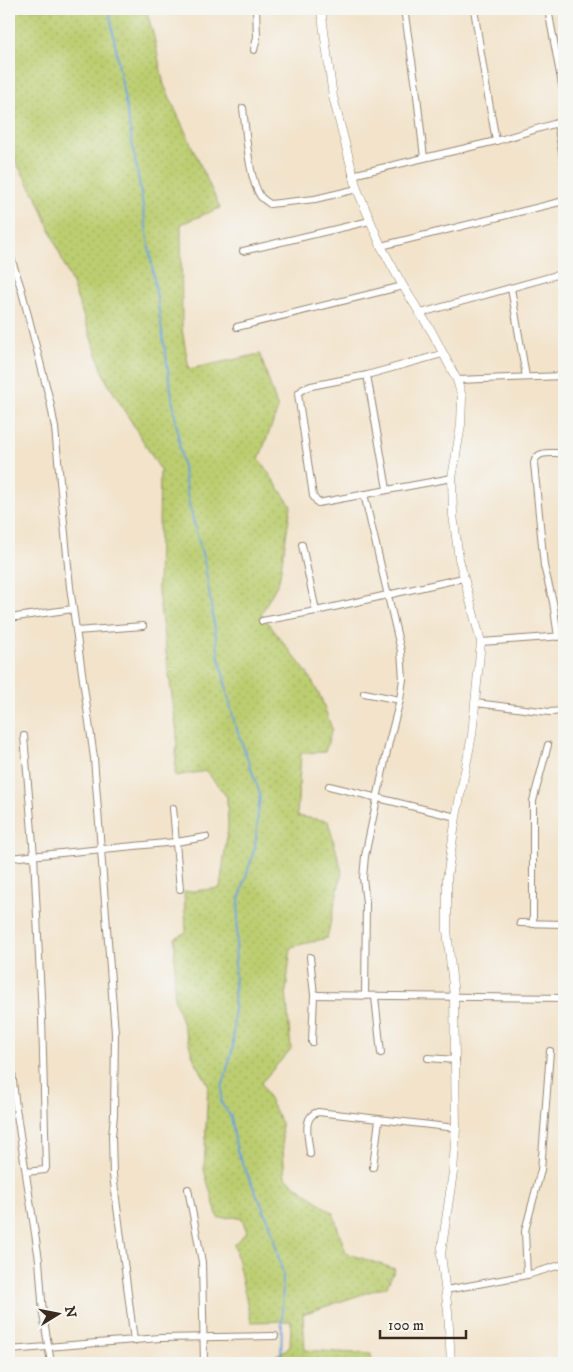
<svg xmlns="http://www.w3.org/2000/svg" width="573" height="1372" font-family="'IM FELL DW Pica',serif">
  <defs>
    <pattern id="grass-dots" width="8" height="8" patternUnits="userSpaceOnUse" patternTransform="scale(1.25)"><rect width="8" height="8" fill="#bbcd70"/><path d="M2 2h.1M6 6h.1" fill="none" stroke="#a2b061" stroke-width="1.8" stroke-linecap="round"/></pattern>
  </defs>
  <rect width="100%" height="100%" fill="#f6f6f2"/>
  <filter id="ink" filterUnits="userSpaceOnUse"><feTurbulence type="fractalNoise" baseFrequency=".02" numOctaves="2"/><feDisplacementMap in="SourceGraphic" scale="10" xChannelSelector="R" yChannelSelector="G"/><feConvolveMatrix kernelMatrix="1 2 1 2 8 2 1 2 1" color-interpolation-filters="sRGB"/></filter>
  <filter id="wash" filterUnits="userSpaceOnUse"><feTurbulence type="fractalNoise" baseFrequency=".0096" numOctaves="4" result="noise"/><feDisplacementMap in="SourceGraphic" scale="20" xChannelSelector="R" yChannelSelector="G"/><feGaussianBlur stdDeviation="1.12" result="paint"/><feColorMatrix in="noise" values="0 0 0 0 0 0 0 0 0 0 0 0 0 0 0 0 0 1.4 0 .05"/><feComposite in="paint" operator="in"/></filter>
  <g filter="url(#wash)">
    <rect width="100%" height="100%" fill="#f2e3ca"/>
    <path fill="url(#grass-dots)" stroke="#7b7c47" d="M 9,9 L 146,9 L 154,37 L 164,85 L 220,208 L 181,224 L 182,329 L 189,369 L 260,354 L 278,409 L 259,459 L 291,506 L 279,581 L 261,614 L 308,674 L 321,698 L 332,729 L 325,752 L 301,753 L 297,816 L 328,821 L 342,872 L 327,938 L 291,947 L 286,991 L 291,1049 L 261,1083 L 281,1123 L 285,1177 L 333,1213 L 346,1253 L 395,1269 L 387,1286 L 303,1314 L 305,1350 L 371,1354 L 372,1363 L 263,1363 L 290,1347 L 291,1321 L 251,1322 L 234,1244 L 247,1232 L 241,1217 L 218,1218 L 204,1170 L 208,1084 L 194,1059 L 174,998 L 175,938 L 186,932 L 184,892 L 220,888 L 228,828 L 227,797 L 206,771 L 175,776 L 177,734 L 158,593 L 160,469 L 106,380 L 72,284 L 38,200 L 9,150 Z"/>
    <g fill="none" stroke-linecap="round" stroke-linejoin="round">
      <path stroke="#6ba0d8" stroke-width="2" d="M 109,9 L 140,188 L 188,500 L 205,565 L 219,657 L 234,721 L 260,794 L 255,847 L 239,900 L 235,963 L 233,1047 L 222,1088 L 221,1103 L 231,1117 L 237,1151 L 270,1224 L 283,1274 L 281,1363"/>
    </g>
  </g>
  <g filter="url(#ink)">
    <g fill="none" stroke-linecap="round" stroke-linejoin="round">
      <g stroke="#968674" stroke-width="8">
        <g id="minor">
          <path d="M 404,9 L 416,87 L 424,158"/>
          <path d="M 474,9 L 486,85 L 496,141"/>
          <path d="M 548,9 L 564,96"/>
          <path d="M 254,50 L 257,37 L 256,9"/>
          <path d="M 243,108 C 246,130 248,179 261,197 C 264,200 267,202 270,204 L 315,199 L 357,189"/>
          <path d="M 557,123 L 564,164"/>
          <path d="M 352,175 L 496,141 L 564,121"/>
          <path d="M 381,246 L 564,201"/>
          <path d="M 243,251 L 370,221"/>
          <path d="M 9,252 L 21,288 L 50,401 L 55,428 L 70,587 L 94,758 L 115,1033 L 114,1115 L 112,1136 L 113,1175 L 134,1341"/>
          <path d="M 511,288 L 526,377"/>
          <path d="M 421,313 L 564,273"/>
          <path d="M 237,327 L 403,286"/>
          <path d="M 442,354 L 367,375 L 311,386 L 303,389 L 298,394 L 313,496 L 318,503 L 452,478"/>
          <path d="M 367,375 L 387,489"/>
          <path d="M 457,380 L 564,376"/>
          <path d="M 364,494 L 401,651 L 403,679 L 400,700 L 389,742 L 365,856 L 363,878 L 366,903 L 365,996"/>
          <path d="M 302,545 L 316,611"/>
          <path d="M 9,618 L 73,609"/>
          <path d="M 262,621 L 316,611 L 463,578"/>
          <path d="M 76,631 L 143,626"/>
          <path d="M 558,637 L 553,602 L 544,566 L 534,463 C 537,449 553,454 564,453"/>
          <path d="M 481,642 L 564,636"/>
          <path d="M 364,693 L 400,700"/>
          <path d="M 476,703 L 549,712 L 564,711"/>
          <path d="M 24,736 L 34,856 L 42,1017 L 46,1168 L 45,1170 L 26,1172"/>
          <path d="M 329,786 L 456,817"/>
          <path d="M 173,808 L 180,889"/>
          <path d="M 9,858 L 176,842 L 206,837"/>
          <path d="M 520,923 L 564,924"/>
          <path d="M 533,924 L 533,801 L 548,745"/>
          <path d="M 310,957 L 314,995 L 312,1042"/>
          <path d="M 314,995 L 564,998"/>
          <path d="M 375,997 L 381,1053"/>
          <path d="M 9,1046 L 16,1108 L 39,1260 L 43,1314 L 51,1363"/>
          <path d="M 428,1058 L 456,1060"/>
          <path d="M 310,1154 C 309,1140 301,1116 318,1112 L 456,1128"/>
          <path d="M 373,1167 L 379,1120"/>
          <path d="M 188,1189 L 202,1262 L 204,1363"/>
          <path d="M 527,1275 L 525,1231 L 541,1170 L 550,1051"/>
          <path d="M 446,1290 L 527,1275 L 564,1264"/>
          <path d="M 9,1350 L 160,1338 L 275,1336"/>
        </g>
      </g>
      <g stroke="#968674" stroke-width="9">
        <path id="tertiary" d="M 321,9 L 333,97 L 357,189 L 381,246 L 403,286 L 432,332 L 457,380 L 462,397 L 461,425 L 452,478 L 453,515 L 459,559 L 481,642 L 472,735 L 456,817 L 447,878 L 447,930 L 454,996 L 456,1128 L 453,1172 L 441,1254 L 448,1311 L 451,1363"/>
      </g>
      <use href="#minor" stroke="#fff" stroke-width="6"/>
      <use href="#tertiary" stroke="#fff" stroke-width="8"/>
    </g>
  </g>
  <rect width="573" height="1372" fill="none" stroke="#f6f6f2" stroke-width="30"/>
  <g transform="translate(58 1314) rotate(80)" stroke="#f6f6f2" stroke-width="4" paint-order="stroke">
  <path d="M0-4L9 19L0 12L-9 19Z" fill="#3b2a1e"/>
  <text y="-8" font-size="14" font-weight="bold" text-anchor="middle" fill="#3b2a1e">N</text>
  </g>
  <path d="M380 1330v8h86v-8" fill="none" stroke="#3b2a1e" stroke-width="2.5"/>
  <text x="388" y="1330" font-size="15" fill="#3b2a1e" stroke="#f6f6f2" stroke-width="4" paint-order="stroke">100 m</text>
</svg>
